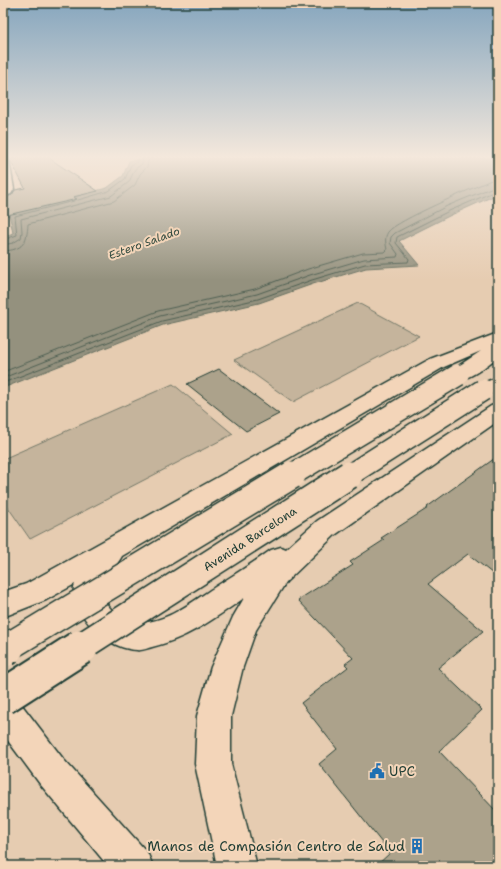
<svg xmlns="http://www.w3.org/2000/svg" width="501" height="869" font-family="'Shantell Sans',sans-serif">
  <rect width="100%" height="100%" fill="#e6ccb1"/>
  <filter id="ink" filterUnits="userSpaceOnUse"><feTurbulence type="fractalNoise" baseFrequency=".025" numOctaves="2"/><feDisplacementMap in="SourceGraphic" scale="8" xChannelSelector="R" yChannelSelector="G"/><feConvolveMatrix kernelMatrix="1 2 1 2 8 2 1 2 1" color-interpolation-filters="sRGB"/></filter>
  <g filter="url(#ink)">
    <g fill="#c5b49c" stroke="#727868">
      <path d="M 358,303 L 419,336 L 293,402 L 234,360 Z"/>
      <path d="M 173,384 L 233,434 L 30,539 L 3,500 L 3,459 Z"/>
    </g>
    <path fill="#94917e" stroke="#656f60" d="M 150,158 L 498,158 L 498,194 L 451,215 L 399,241 L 419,265 L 366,268 L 313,284 L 259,303 L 163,325 L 3,388 L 3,237 L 13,233 L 9,213 L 107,188 L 123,176 L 129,161 Z"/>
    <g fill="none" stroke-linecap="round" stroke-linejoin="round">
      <g stroke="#4e5f52" stroke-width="1">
        <path d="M 78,200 L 109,191 L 125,179 L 131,165 L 137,162 L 138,158"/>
        <path d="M 3,240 L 17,235 L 15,216 L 74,201"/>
        <path d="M 3,245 L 13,243 L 21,238 L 22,232 L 21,219 L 111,196 L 129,182 L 135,169 L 142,164 L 143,158"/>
        <path d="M 3,251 C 23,250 27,243 28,224 L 114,201 L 135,185 L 140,174 L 147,167 L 149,158"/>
        <path d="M 3,372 L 158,311 L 255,289 L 308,269 L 363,253 L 385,252 L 387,250 C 386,244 384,238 388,232 C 395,221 474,188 491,180 L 498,179"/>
        <path d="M 3,378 L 160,316 L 257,294 L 310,275 L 364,259 L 397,257 L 398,254 L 390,243 L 391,237 L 395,233 L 447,206 L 498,185"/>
        <path d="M 3,383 L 162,321 L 258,299 L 312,280 L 365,264 L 408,262 L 409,259 L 396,243 L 397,237 L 449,211 L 498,190"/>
      </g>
    </g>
    <g fill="#aca28b" stroke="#1f3d34">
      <path d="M 9,158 L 49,158 L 98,191 L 73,197 L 77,199 L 3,216 L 3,198 L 12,195 L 15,190 L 25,188 Z"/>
      <path d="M 219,369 L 279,414 L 246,431 L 187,384 Z"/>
      <path d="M 498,456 L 498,578 L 468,554 L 428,584 L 483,631 L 438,668 L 482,710 L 439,751 L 498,813 L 498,866 L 376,866 L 390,853 L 319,764 L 337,749 L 301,703 L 348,667 L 345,664 L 353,658 L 298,600 L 353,565 L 350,562 L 384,540 L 381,538 L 428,508 L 427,507 Z"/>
    </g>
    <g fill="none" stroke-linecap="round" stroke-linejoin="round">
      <g stroke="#1f3d34" stroke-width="3">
        <path id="minor" d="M 3,158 L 7,158 L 9,160 L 14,189 L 11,194 L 3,197 Z"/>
      </g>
      <g stroke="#1f3d34" stroke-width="3">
        <path id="secondary" d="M 3,691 L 15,696 L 64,760 L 147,852 L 153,866 L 108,866 L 40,784 L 3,734 Z"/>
      </g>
      <g stroke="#1f3d34" stroke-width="3">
        <g id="primary">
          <path d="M 498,333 L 498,357 C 485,366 468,383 451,379 L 448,375 L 451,371 L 481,351 L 444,367 L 122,556 C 113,573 97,576 104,598 C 106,604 111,610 117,614 C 123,618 130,624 139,623 C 168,622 192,602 215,587 C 234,575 253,563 271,550 L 281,547 L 286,549 L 317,521 L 491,406 L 498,404 L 498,421 L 335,535 L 286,582 L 256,630 L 243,667 L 231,716 L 231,764 L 257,866 L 217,866 L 195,764 L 197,716 L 211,667 L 233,617 L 244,598 C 214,619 188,638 152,647 C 148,648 142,651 137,650 C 117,649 97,636 86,620 C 79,611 70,595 75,584 L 46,600 L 3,617 L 3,592 L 26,584 L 430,359 Z"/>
          <path d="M 498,377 L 498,391 L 483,396 L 476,394 L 473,390 L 476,386 Z"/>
        </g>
      </g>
      <use href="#minor" fill="#f3d5b9" fill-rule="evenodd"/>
      <use href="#secondary" fill="#f3d5b9" fill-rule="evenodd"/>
      <use href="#primary" fill="#f3d5b9" fill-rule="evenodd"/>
      <g stroke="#1f3d34" stroke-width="24" stroke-linecap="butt">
        <g id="primary-bridge-far2">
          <path d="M 290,476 L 458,375"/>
          <path d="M 348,476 L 483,390"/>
        </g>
      </g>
      <g stroke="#1f3d34" stroke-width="30" stroke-linecap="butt">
        <g id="primary-bridge-far1">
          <path d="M 6,648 L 292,475"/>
          <path d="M 79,648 L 349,475"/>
        </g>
      </g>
      <g stroke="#1f3d34" stroke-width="38" stroke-linecap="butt">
        <g id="primary-bridge">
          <path d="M 3,650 L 7,647"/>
          <path d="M 3,697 L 81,647"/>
        </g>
      </g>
      <use href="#primary-bridge-far2" stroke="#f3d5b9" stroke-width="21"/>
      <use href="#primary-bridge-far1" stroke="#f3d5b9" stroke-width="27"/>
      <use href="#primary-bridge" stroke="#f3d5b9" stroke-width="34"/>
    </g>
  </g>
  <linearGradient id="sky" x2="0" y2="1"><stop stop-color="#86a6be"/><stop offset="0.56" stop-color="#f4e8dc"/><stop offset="1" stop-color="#f4e8dc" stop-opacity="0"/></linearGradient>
  <rect width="501" height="280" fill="url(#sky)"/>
  <defs>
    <g id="civic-bare" transform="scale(1.2)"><path d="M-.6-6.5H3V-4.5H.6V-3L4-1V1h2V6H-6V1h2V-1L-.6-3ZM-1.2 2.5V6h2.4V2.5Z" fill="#1f6fb2" stroke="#f3d5b9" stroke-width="2.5" paint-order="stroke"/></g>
    <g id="building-bare" transform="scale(1.2)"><path d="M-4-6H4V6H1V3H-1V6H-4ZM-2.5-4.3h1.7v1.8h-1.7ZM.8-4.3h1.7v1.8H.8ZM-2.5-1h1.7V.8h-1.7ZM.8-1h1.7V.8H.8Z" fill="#1f6fb2" stroke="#f3d5b9" stroke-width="2.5" paint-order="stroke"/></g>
  </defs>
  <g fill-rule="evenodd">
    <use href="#civic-bare" x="377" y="771"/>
    <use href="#building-bare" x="417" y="846"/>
  </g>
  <g text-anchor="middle" stroke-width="4" stroke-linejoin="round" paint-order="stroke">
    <g font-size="11" font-style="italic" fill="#314a3f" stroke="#f3d5b9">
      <text transform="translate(144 243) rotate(-20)" y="4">Estero Salado</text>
    </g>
    <g font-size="12" fill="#1f3d34" stroke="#f3d5b9">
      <text transform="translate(250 539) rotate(-33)" y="4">Avenida Barcelona</text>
    </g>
    <g font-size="14" fill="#1f3d34" stroke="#f3d5b9" text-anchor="start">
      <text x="389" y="776">UPC</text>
      <text x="405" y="851" text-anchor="end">Manos de Compasión Centro de Salud</text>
    </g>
  </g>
  <rect width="501" height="869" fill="none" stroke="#f3d5b9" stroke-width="16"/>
  <rect x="8" y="8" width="485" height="853" fill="none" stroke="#1f3d34" stroke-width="1.5" filter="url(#ink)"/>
</svg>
